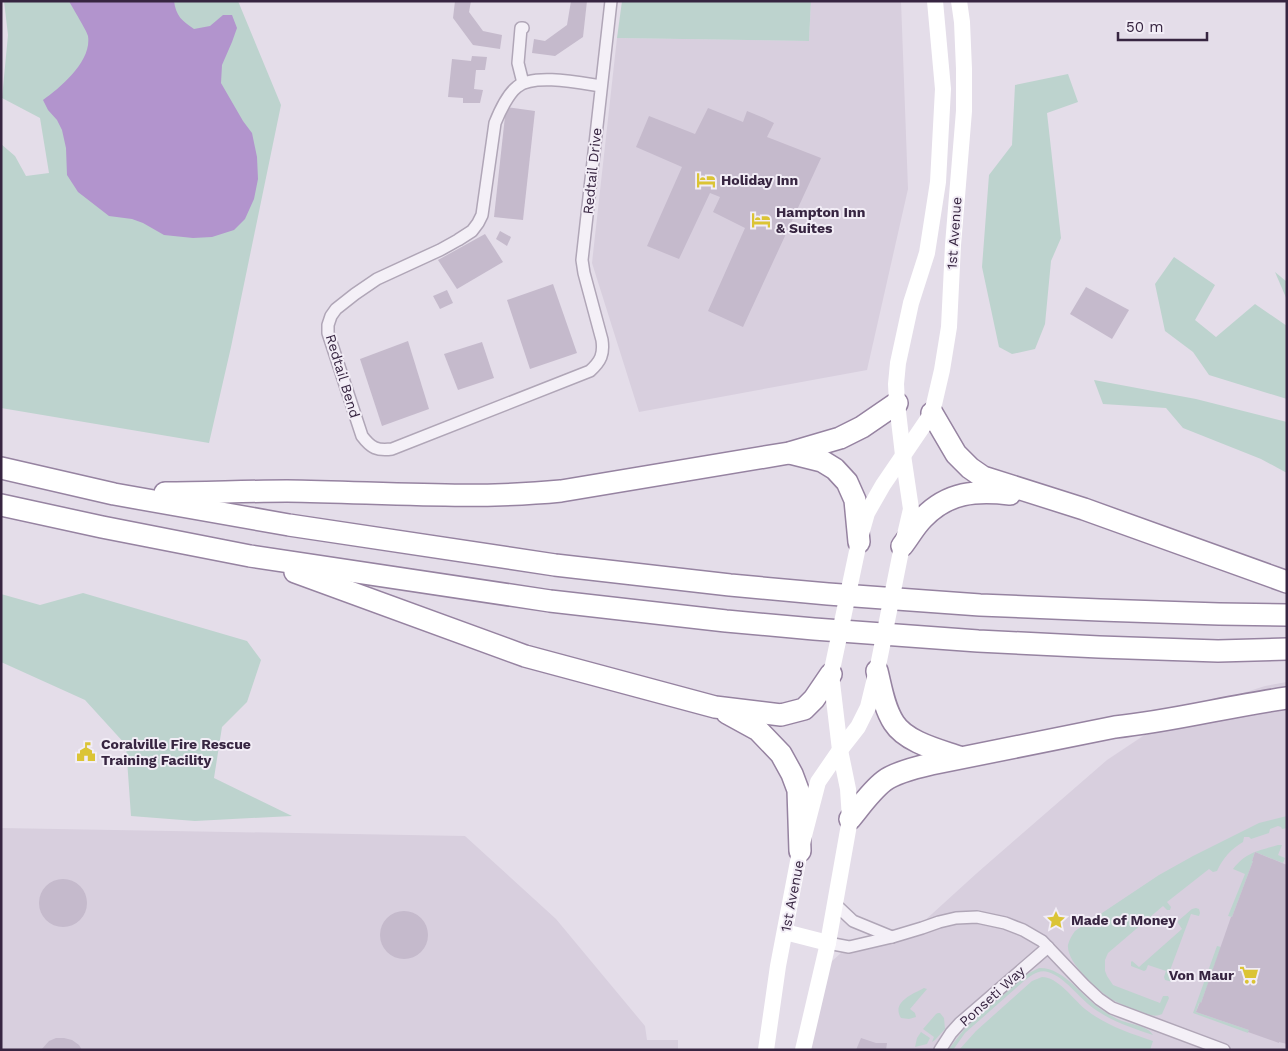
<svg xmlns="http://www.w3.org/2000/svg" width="1288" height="1051" font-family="'Work Sans',sans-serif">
  <rect width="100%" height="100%" fill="#e4dde9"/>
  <g fill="#d8cfde">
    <path d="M 811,1 L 901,1 L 908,189 L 867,370 L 639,412 L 592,263 L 617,38 L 809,41 Z"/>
    <path d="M 1287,682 L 1287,1050 L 805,1050 L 831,962 L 842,952 L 879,942 L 922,923 L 977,873 L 1107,760 L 1149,732 L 1187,711 L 1265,686 Z"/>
    <path d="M 1,828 L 465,836 L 556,919 L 645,1026 L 647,1040 L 678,1040 L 678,1050 L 1,1050 Z"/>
  </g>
  <g fill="#bdd3ce">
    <path d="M 4,1 L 238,1 L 281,105 L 231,347 L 209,443 L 1,408 L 1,144 L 15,156 L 26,176 L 49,173 L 40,118 L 2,98 L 8,35 Z"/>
    <path d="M 622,1 L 811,1 L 809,41 L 617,38 Z"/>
    <path d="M 1068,74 L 1078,102 L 1047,113 L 1061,238 L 1051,261 L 1045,324 L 1035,349 L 1012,354 L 999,347 L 982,267 L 989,175 L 1012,145 L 1015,85 Z"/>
    <path d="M 1174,257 L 1215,285 L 1195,320 L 1216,337 L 1255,304 L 1287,326 L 1287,399 L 1209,375 L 1193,352 L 1165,331 L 1155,284 Z"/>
    <path d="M 1275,272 L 1287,282 L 1287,300 Z"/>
    <path d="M 1094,380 L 1196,399 L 1287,422 L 1287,473 L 1261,459 L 1183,428 L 1166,408 L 1103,404 Z"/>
    <path d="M 83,593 L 247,641 L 261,660 L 247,702 L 222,727 L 214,778 L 292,816 L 195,821 L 131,816 L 126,745 L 85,700 L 1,662 L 1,594 L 40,605 Z"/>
    <path d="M 1287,816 L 1287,828 L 1282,829 L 1281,827 L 1278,826 L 1270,829 L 1269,833 L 1251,839 L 1249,837 L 1244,837 L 1243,842 C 1231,849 1223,858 1217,871 L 1213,872 L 1209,869 L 1167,902 L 1171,907 L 1170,910 L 1167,910 L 1163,906 L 1108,953 L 1105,960 L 1105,971 L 1107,976 L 1113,985 L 1160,1003 L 1163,996 L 1168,996 L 1169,998 L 1162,1014 C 1154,1018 1147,1014 1139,1011 C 1129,1008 1120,1004 1111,999 C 1097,990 1066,962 1068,945 C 1069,940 1072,935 1075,931 L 1159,875 L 1193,856 L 1259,823 Z"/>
    <path d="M 1278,845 L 1282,845 L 1278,855 L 1285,858 L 1283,863 L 1255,852 L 1252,861 L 1253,861 L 1232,917 L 1228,916 L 1245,874 L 1233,869 C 1246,852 1258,851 1278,845 Z"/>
    <path d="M 1196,908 L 1199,909 L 1200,913 L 1199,916 L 1191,914 L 1169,973 L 1176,977 L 1175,982 L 1173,982 L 1165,980 L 1164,977 L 1166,971 L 1148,965 L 1146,970 L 1144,971 L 1131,966 L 1131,962 L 1132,961 L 1139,967 L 1182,929 L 1178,923 L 1178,921 L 1192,909 Z"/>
    <path d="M 1217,946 L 1221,947 L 1201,1003 L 1199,1003 L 1196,1012 L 1249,1030 L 1248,1033 L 1193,1013 Z"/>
    <path d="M 1039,968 C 1064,967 1083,998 1102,1010 C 1108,1014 1115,1018 1122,1021 C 1131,1024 1148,1026 1153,1035 C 1132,1028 1111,1021 1093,1008 C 1078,997 1066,978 1048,972 C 1038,969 1031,976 1024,981 L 965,1033 L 953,1050 L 948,1050 L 966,1027 L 1027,974 Z"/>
    <path d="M 1042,977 C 1058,977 1073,999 1085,1009 C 1105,1025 1129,1033 1153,1041 L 1150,1050 L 959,1050 L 976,1031 L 1032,981 Z"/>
    <path d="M 924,988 L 927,989 L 910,1009 L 915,1013 L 916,1017 L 909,1019 L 901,1018 C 891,1002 913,994 924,988 Z"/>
    <path d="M 938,1013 L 940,1013 L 944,1018 L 945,1029 L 935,1040 L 932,1042 L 934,1037 L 923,1029 L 936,1014 Z"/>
    <path d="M 921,1032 L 930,1038 L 927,1044 L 915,1047 L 917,1038 Z"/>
  </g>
  <path fill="#b294cd" d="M 69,1 L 174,1 C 176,16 182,21 194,29 L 210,26 L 223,15 L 232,15 L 237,28 L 232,42 L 222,65 L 221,83 L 243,121 L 252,133 L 257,157 L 258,179 L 254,199 L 245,219 L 234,230 L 212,237 L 193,238 L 164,235 L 143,223 L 132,219 L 109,216 L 78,192 L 67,175 L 66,148 L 62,130 L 57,120 L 48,110 L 43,100 C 61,87 92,61 88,36 C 86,29 73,9 69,1 Z"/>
  <g fill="#c5bacc">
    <path d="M 455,1 L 471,1 L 469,12 L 483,31 L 502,35 L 500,49 L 473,45 L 453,18 Z"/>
    <path d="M 571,1 L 587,1 L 583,37 L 555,56 L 532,53 L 534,39 L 545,41 L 567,25 Z"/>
    <path d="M 472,56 L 487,57 L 485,70 L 476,70 L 474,89 L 483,90 L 480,103 L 463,103 L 463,98 L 448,97 L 452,59 L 471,61 Z"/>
    <path d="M 506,107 L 535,111 L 523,220 L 494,217 Z"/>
    <path d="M 708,108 L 743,122 L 747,111 L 764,118 L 774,123 L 767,137 L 821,158 L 743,327 L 708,311 L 745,228 L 713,212 L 720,197 L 710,193 L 679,259 L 647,246 L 682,167 L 636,147 L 649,116 L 695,134 Z"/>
    <path d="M 500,231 L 511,237 L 507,246 L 496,239 Z"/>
    <path d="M 485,234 L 503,262 L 457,289 L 438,260 Z"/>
    <path d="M 553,284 L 577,353 L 530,369 L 507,300 Z"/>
    <path d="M 1086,287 L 1129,310 L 1112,339 L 1070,314 Z"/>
    <path d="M 447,290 L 453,303 L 440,309 L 433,296 Z"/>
    <path d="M 408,341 L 429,409 L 382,426 L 360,359 Z"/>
    <path d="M 482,342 L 494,378 L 458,390 L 444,354 Z"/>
    <path d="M 1255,852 L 1287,865 L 1287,1044 L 1279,1042 L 1279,1043 L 1248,1032 L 1249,1030 L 1196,1012 L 1200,1002 L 1201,1003 L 1231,917 L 1232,917 L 1253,861 L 1252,861 Z"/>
    <circle cx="63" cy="903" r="24"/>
    <circle cx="404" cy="935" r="24"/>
    <path d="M 56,1038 L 64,1038 L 72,1040 L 79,1045 L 82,1050 L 41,1050 L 49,1041 Z"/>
    <path d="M 861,1038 L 876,1043 L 887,1043 L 886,1050 L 856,1050 Z"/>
  </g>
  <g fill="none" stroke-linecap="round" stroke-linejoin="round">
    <g stroke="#b0a6b7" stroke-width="14">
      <g id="street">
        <path d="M 523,28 L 521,28 L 518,63 L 523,83"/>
        <path d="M 601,86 C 581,83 533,73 517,87 C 508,94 499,113 495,123 L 482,215 L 478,223 L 472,231 L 458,240 L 440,250 L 377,279 L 355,294 L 336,309 L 331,316 L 328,325 L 328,333 L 362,436 C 371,448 377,451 392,449 L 590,371 C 601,361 604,354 602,340 L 584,273 L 582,260 L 611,1"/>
        <path d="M 835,904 L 853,921 L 892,937"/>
        <path d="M 828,943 L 849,947 L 892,937 L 922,928 L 939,922 L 956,918 L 977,917 L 1005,923 L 1023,930 L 1042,941 L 1084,985 L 1099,999 L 1112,1008 L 1224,1050"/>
        <path d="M 940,1050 L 951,1033 L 960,1023 L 1048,947"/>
      </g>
    </g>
    <g stroke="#9683a1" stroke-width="24">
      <g id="highway">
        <path d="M 932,413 L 956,454 L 970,468 L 983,477 L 1084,509 L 1287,582"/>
        <path d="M 790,453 L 822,461 L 835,469 L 847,482 L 855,500 L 859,542"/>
        <path d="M 1,468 L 114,494 L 289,525 L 555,565 L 730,585 L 828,594 L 980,605 L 1100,610 L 1219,614 L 1287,615"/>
        <path d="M 165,493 C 205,493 246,491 287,491 C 378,492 469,500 561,491 L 789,453 L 840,438 L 862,427 L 897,403"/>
        <path d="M 1,505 L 102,527 L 250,556 L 550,601 L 726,621 L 814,629 L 978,641 L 1099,647 L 1218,651 L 1287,649"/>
        <path d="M 902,546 C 909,537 915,526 923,518 C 948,492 976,490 1010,494"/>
        <path d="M 295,572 L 525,656 L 715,707 L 781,715 L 804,709 L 814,699 L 831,674"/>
        <path d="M 877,671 C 881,687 884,708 894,723 C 906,742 939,750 959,757"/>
        <path d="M 727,713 L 758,730 L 781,754 L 792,774 L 798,790 L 800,851"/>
        <path d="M 850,819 C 860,807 871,791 884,781 C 894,773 918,767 931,764 L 1115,727 C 1173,721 1229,706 1287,698"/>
      </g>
    </g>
    <use href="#street" stroke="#f4f0f7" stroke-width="11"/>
    <g stroke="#fff" stroke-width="16">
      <path d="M 861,534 L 867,513 L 883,485 L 932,413 L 942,370 L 949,327 L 953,245 L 964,111 L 964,69 L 962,22 L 959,1"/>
      <path d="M 904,539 L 911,509 L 903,455 L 897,403 L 896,384 L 898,363 L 911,303 L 927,253 L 938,182 L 943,89 L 935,1"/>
      <path d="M 785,932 L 828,943"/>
      <path d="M 766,1050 L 778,966 L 800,851 L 818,782 L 840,750 L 858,727 L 868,707 L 876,674"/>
      <path d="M 803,1050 L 828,943 L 850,819 L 848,789 L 840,750 L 831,674 L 832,668"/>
    </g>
    <use href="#highway" stroke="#fff" stroke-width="21"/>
    <g stroke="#fff" stroke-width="16">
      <path d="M 833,665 L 859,542"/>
      <path d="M 877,671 L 902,546"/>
    </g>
  </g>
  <defs>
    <g id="hotel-bare" transform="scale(1.5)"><path d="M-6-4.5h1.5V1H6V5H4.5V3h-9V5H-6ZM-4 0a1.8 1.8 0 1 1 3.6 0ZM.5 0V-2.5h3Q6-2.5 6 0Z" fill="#dbc435" stroke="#f2edf6" stroke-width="2.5" paint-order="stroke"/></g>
    <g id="civic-bare" transform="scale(1.5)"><path d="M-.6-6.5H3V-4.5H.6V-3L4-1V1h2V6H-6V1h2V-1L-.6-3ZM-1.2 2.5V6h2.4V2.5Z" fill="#dbc435" stroke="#f2edf6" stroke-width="2.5" paint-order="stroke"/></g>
    <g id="sight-bare" transform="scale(1.5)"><path d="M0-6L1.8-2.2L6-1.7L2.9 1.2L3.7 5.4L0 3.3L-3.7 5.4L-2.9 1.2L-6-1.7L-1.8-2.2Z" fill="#dbc435" stroke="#f2edf6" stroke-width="2.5" paint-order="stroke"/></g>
    <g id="supermarket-bare" transform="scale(1.5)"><path d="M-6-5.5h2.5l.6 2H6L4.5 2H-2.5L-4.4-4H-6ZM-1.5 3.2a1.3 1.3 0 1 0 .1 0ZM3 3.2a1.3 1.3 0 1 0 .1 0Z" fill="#dbc435" stroke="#f2edf6" stroke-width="2.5" paint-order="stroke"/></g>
  </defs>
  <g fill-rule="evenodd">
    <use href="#hotel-bare" x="706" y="180"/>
    <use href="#hotel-bare" x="761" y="220"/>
    <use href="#civic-bare" x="86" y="752"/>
    <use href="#sight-bare" x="1056" y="920"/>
    <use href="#supermarket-bare" x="1249" y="975"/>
  </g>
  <g text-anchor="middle" stroke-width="4" stroke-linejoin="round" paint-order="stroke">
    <g font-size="14" fill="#372541" stroke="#f2edf6">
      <text transform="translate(592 171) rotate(-84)" y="5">Redtail Drive</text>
      <text transform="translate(954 233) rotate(-86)" y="5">1st Avenue</text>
      <text transform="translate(343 376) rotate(73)" y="5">Redtail Bend</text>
      <text transform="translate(792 896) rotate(-79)" y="5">1st Avenue</text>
      <text transform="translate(992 996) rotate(-42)" y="5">Ponseti Way</text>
    </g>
    <g font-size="14" font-weight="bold" fill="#372541" stroke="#f2edf6" text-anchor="start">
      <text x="721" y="185">Holiday Inn</text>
      <text x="776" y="217">Hampton Inn<tspan x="776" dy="16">&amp; Suites</tspan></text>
      <text x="101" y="749">Coralville Fire Rescue<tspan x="101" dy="16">Training Facility</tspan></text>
      <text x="1071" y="925">Made of Money</text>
      <text x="1234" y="980" text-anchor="end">Von Maur</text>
    </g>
  </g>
  <rect width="1288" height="1051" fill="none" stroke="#372541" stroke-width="5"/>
  <path d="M1118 32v8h89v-8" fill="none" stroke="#372541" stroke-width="2.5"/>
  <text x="1126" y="32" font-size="15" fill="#372541" stroke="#f2edf6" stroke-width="4" paint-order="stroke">50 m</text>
</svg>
